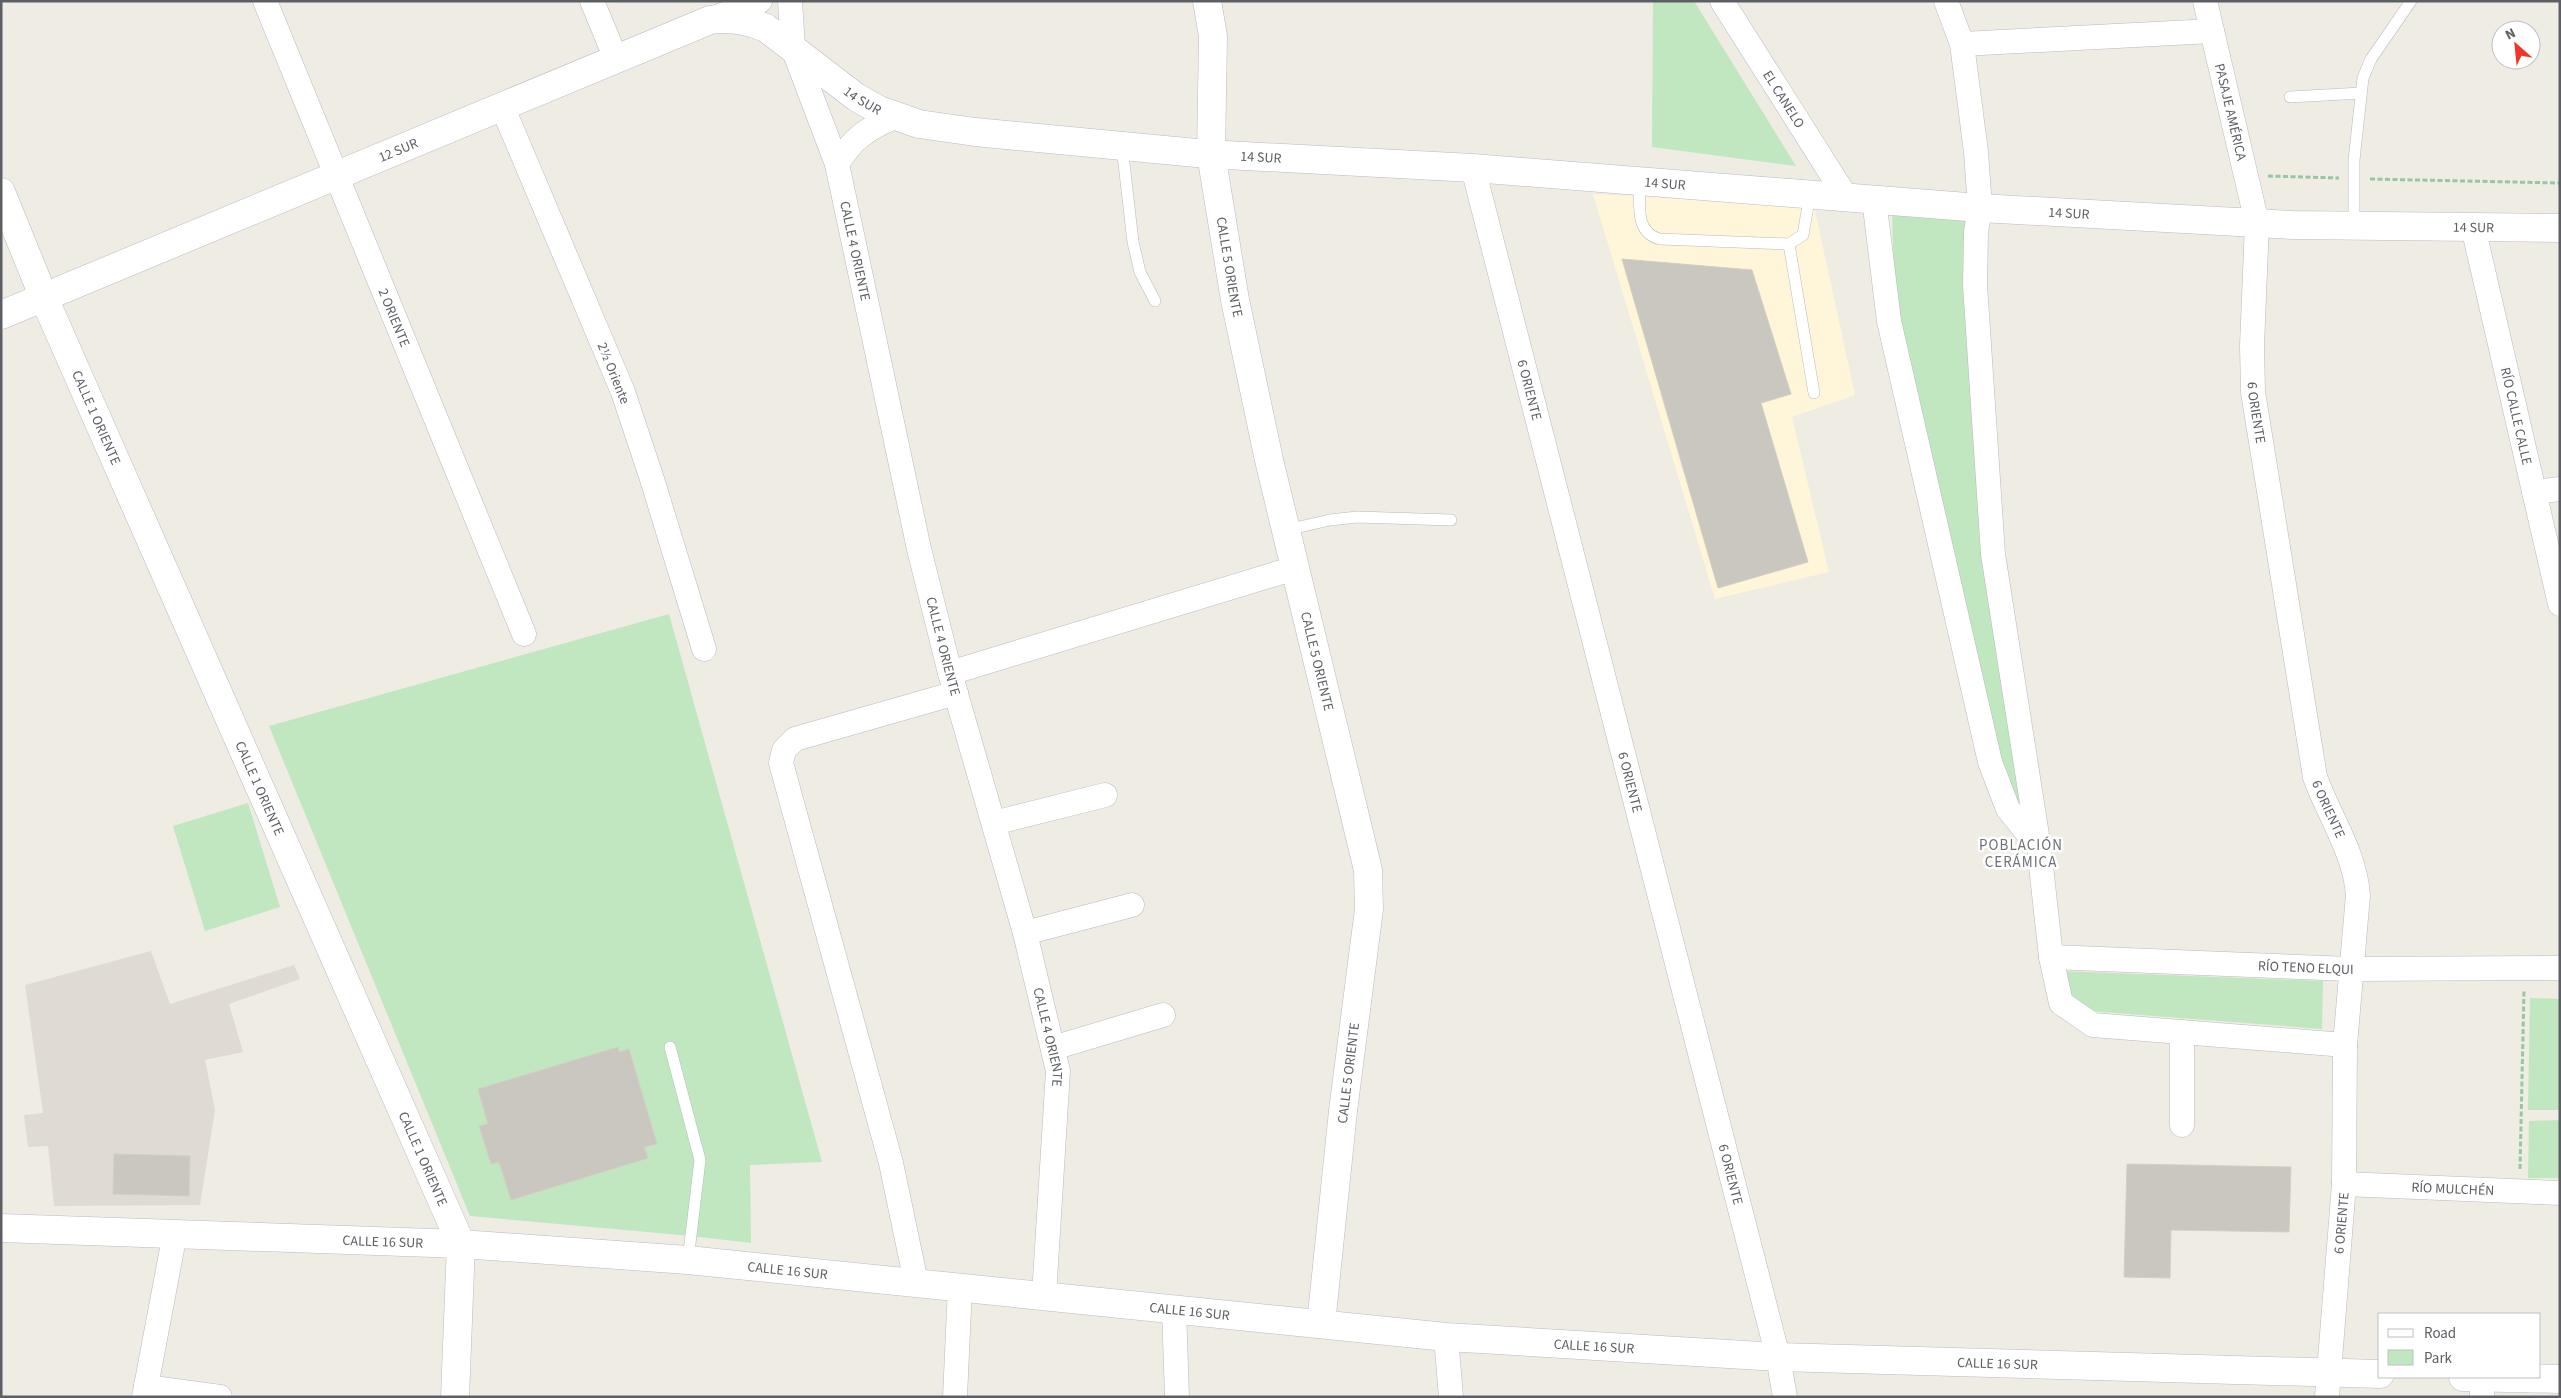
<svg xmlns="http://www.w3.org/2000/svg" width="2561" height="1398" font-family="'Source Sans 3',sans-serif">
  <rect width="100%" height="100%" fill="#efece4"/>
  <path fill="#fff5d9" d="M 1593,194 L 1814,206 L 1855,395 L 1792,417 L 1829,572 L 1715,599 Z"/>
  <path fill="#dfdbd2" d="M 151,951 L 170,1004 L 294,965 L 300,979 L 229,1004 L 243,1052 L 205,1060 L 215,1110 L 200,1205 L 54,1206 L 48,1146 L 28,1147 L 24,1115 L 43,1113 L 25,985 Z"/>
  <g fill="#c0e7c0">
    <path d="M 1653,1 L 1694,1 L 1796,166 L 1652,147 Z"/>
    <path d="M 1892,208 L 1969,214 L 2031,829 L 2011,802 L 1895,321 Z"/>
    <path d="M 669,614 L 822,1162 L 750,1165 L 751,1243 L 691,1236 L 470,1216 L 269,726 Z"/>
    <path d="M 248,803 L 280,907 L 205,931 L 173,826 Z"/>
    <path d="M 2061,971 L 2323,981 L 2322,1029 L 2090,1011 L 2067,995 Z"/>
    <path d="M 2530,998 L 2560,999 L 2560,1110 L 2528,1110 Z"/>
    <path d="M 2560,1120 L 2560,1178 L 2528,1178 L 2529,1121 Z"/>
  </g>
  <g fill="#cac7c1" stroke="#d4cec2">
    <path d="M 1622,259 L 1752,270 L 1791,394 L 1761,403 L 1808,562 L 1718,588 Z"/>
    <path d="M 618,1047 L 619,1052 L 629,1049 L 657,1144 L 644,1147 L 648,1158 L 511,1200 L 499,1162 L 491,1164 L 479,1126 L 488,1124 L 478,1089 Z"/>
    <path d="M 114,1154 L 190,1156 L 189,1196 L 113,1194 Z"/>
    <path d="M 2127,1164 L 2291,1167 L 2289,1232 L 2171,1230 L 2170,1278 L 2124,1277 Z"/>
  </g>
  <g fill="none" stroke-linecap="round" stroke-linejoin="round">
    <g stroke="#b7babe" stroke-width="12">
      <g id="lane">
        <path d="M 2290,97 L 2361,93"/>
        <path d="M 1122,146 L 1133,242 L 1140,272 L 1155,301"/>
        <path d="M 1640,181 C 1640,202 1634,233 1660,239 L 1789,244 L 1803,235 L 1810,194"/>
        <path d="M 2354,225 L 2354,160 L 2363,78 L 2371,59 L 2411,1"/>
        <path d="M 1789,244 L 1814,393"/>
        <path d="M 1286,530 L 1330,520 L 1357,517 L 1451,520"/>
        <path d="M 670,1047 L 700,1160 L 688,1260"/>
      </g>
    </g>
    <g stroke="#b7babe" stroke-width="25">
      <g id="street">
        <path id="s1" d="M 265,1 L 524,634"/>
        <path d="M 592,1 L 616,59"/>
        <path id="s2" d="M 790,1 L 793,48 L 837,164 L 919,549 L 950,673 L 1025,933 L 1058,1071 L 1044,1296"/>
        <path id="s3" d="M 1722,1 L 1846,197"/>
        <path d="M 1946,1 L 1962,44 L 1976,152 L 1980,208 L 1976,232 L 1975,285 L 1993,554 L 2039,848 L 2051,957 L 2061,1003 L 2093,1025 L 2345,1045"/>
        <path id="s4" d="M 2205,1 L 2257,223 L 2252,346 L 2253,392 L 2315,777 C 2329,816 2355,853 2358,895 L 2345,1045 L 2344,1184 L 2327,1397"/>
        <path d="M 714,18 L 760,1"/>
        <path d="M 1962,44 L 2212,31"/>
        <path d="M 502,106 L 623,392 L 652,479 L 704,649"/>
        <path d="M 837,164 C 852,139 869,127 897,116"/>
        <path id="s5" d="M 1473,168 L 1778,1357 L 1785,1397"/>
        <path d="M 1874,199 L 1889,321 L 1990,762 L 2008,809 L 2038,846"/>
        <path id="s6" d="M 2473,227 L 2560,604"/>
        <path d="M 2534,492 L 2560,489"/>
        <path d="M 950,673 L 1295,568"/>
        <path d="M 994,823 L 1105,795"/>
        <path d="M 1025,933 L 1132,905"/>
        <path id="s7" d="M 2051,957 L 2350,969 L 2560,968"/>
        <path d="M 2182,1032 L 2182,1125"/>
        <path d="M 1053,1048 L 1163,1015"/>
        <path id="s8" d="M 2344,1184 L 2560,1193"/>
        <path d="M 916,1282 L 891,1163 L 781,763 L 784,750 L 795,739 L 956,693"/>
        <path d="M 1174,1309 L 1177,1397"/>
        <path d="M 1446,1337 L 1451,1397"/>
        <path d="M 146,1387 L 220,1397"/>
        <path d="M 144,1397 L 175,1233"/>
        <path d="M 955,1397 L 960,1287"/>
        <path d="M 2482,1397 L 2482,1377"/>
      </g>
    </g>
    <g stroke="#b7bbc1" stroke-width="29">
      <g id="secondary">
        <path id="s9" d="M 1207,1 L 1213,36 L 1211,154 L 1235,300 L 1269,460 L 1368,870 L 1369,909 L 1343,1111 L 1321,1324"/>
        <path id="s10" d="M 1,192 L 44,298 L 461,1244 L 455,1397"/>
        <path id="s11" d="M 1,315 L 710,20 C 730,17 747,20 766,28 L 856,97 L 879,110 L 919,124 L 975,132 L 1207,154 L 1473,168 L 1980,208 L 2293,225 L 2560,228"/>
        <path id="s12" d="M 1,1228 L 461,1244 L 688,1260 L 1446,1337 L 1778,1357 L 2380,1374"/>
        <path d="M 2463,1377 L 2560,1379"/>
      </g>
    </g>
    <g stroke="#97c6a4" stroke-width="3" stroke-dasharray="5 2.5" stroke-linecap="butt">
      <path d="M 2268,176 L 2339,178"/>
      <path d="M 2370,179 L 2560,183"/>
      <path d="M 2520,1169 L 2524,990"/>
    </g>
    <use href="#lane" stroke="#fff" stroke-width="11"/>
    <use href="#street" stroke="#fff" stroke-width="24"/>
    <use href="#secondary" stroke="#fff" stroke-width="28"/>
  </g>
  <g text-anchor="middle" stroke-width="5" stroke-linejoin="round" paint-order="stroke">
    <g font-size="14" fill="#5c6065" stroke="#fff">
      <text dy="5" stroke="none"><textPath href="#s11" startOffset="946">14 SUR</textPath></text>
      <text dy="5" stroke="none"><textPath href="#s3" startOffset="116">EL CANELO</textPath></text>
      <text dy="5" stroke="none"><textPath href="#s4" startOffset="114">PASAJE AMÉRICA</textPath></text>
      <text dy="5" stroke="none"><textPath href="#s11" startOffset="430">12 SUR</textPath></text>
      <text dy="5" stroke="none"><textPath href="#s11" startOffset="1351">14 SUR</textPath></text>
      <text dy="5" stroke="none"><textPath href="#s11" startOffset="1756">14 SUR</textPath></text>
      <text dy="5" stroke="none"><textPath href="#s11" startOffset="2161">14 SUR</textPath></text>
      <text dy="5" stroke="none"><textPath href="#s11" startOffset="2566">14 SUR</textPath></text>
      <text dy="5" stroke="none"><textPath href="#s2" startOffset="260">CALLE 4 ORIENTE</textPath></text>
      <text dy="5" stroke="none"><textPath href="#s9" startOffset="268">CALLE 5 ORIENTE</textPath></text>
      <text dy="5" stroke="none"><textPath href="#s1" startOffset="342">2 ORIENTE</textPath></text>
      <text transform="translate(614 373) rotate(68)" y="5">2½ Oriente</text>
      <text dy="5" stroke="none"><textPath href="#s5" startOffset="229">6 ORIENTE</textPath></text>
      <text dy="5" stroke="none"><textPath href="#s4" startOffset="418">6 ORIENTE</textPath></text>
      <text dy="5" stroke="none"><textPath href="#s6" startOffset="194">RÍO CALLE CALLE</textPath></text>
      <text dy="5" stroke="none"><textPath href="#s10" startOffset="245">CALLE 1 ORIENTE</textPath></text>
      <text dy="5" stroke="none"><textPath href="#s2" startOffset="665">CALLE 4 ORIENTE</textPath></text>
      <text dy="5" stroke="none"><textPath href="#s9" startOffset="672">CALLE 5 ORIENTE</textPath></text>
      <text dy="5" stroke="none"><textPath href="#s5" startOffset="634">6 ORIENTE</textPath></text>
      <text dy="5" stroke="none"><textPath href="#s10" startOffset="650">CALLE 1 ORIENTE</textPath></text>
      <text dy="5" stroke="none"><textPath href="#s4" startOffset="822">6 ORIENTE</textPath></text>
      <text dy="5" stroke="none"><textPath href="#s7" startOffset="255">RÍO TENO ELQUI</textPath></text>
      <text dy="5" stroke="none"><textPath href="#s2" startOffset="1070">CALLE 4 ORIENTE</textPath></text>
      <text transform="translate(1348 1073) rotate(-83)" y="5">CALLE 5 ORIENTE</text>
      <text dy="5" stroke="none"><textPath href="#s10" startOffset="1055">CALLE 1 ORIENTE</textPath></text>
      <text dy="5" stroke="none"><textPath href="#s5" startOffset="1039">6 ORIENTE</textPath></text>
      <text dy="5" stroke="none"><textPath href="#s8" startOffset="109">RÍO MULCHÉN</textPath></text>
      <text transform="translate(2341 1223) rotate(-85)" y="5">6 ORIENTE</text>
      <text dy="5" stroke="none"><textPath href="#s12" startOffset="382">CALLE 16 SUR</textPath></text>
      <text dy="5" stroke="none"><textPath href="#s12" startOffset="788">CALLE 16 SUR</textPath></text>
      <text dy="5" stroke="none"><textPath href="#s12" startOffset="1192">CALLE 16 SUR</textPath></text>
      <text dy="5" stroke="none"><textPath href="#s12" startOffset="1598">CALLE 16 SUR</textPath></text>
      <text dy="5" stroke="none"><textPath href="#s12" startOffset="2002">CALLE 16 SUR</textPath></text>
    </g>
    <g font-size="15" letter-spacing="1" fill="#6d7277" stroke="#fff">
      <text x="2021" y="850">POBLACIÓN<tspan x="2021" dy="17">CERÁMICA</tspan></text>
    </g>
  </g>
  <rect width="2561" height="1398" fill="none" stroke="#5c6065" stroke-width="5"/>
  <rect x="2378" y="1313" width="162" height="65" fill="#ffffff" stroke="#bebfc1"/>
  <rect x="2388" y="1329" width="25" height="8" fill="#ffffff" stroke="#bebfc1"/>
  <text x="2424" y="1338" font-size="15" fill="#5c6065">Road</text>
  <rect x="2388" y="1350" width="25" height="15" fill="#c0e7c0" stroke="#bebfc1"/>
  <text x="2424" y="1363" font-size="15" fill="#5c6065">Park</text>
  <g transform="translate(2516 45) rotate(333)"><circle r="24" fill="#ffffff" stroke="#bebfc1"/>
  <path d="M0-4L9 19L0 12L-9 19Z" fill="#ef362a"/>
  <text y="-8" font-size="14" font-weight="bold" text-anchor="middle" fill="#5c6065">N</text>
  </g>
</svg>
